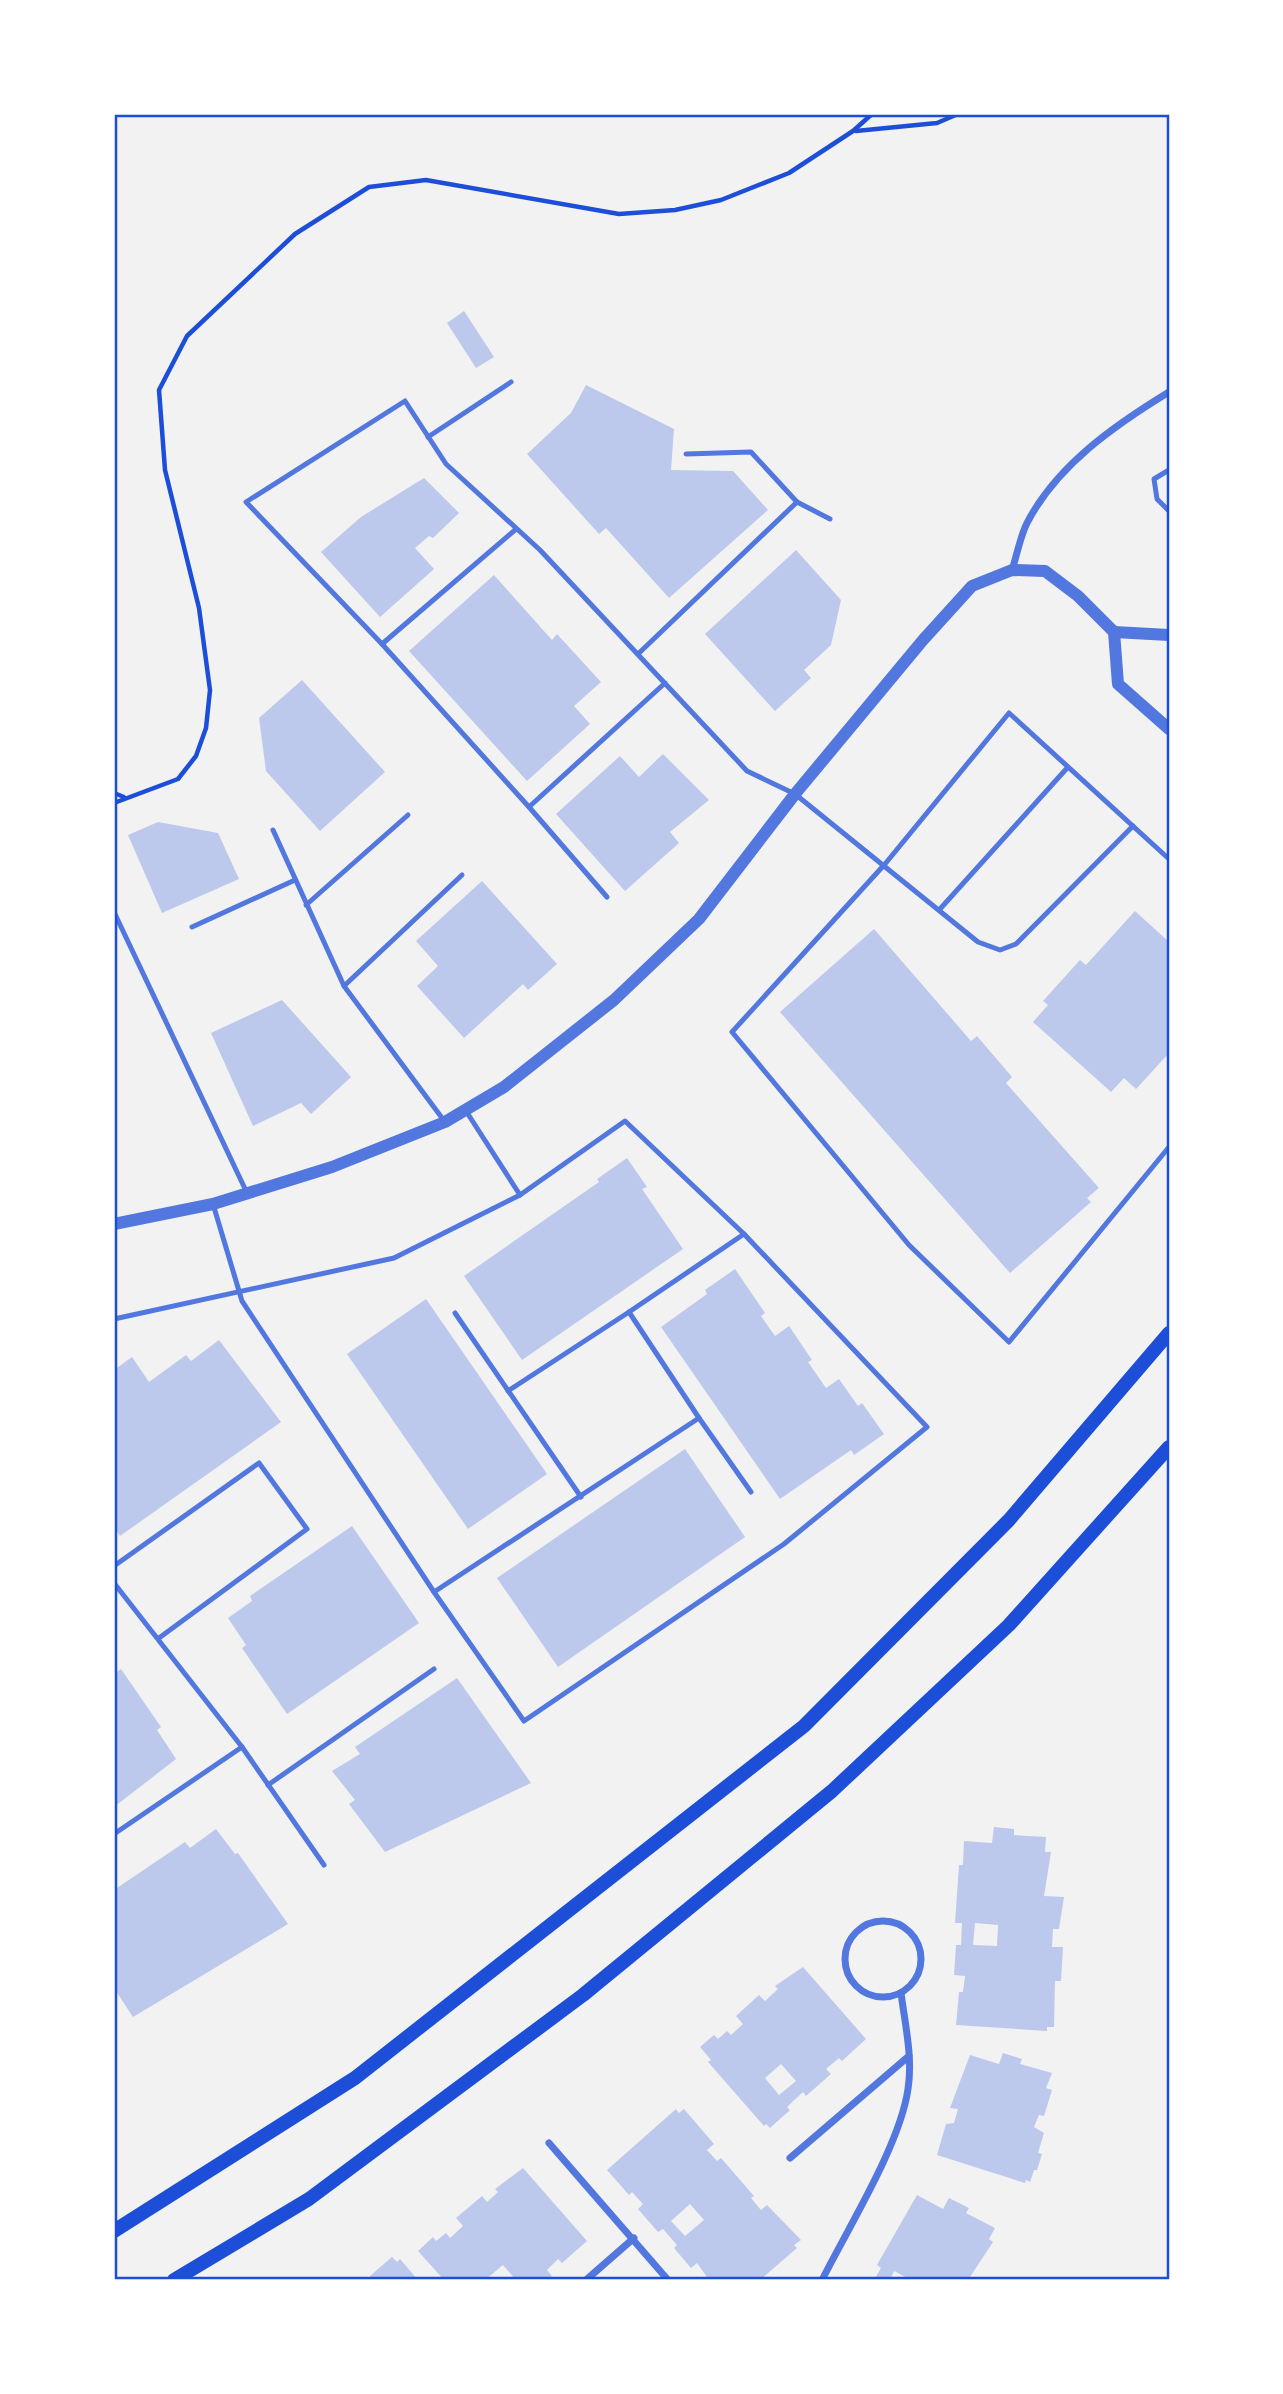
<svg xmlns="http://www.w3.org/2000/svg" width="1283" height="2394" font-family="Georgia,serif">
  <rect width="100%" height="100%" fill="#f2f2f2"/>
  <g fill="#bdc9ec" fill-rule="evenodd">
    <path d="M 464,311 L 494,357 L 476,368 L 447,323 Z"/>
    <path d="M 586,385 L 674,429 L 671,470 L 733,471 L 768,510 L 669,598 L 606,528 L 599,534 L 527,454 L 571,413 Z"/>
    <path d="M 424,478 L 459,513 L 433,538 L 429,536 L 415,548 L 434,569 L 380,617 L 321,552 L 361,517 Z"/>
    <path d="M 796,550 L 841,600 L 831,645 L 804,670 L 811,678 L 775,711 L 705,634 Z"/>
    <path d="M 494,575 L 552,640 L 557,634 L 601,682 L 574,706 L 590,724 L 527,781 L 409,651 Z"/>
    <path d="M 302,680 L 385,772 L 320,831 L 266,771 L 259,718 Z"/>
    <path d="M 663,754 L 709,800 L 670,832 L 679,843 L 625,891 L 556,814 L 620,756 L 639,777 Z"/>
    <path d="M 158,822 L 218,833 L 239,879 L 162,913 L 128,835 Z"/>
    <path d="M 482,881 L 557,964 L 528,990 L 523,984 L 464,1038 L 417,986 L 438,966 L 416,941 Z"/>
    <path d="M 1135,911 L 1169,942 L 1169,1053 L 1136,1089 L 1124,1078 L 1111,1092 L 1033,1022 L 1048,1005 L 1043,1001 L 1080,960 L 1086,965 Z"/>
    <path d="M 874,929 L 971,1041 L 977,1036 L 1012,1077 L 1006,1083 L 1099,1188 L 1087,1198 L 1091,1202 L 1010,1273 L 780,1012 Z"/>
    <path d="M 282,1000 L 351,1077 L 311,1114 L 301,1103 L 253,1126 L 211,1033 Z"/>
    <path d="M 627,1158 L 647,1187 L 642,1189 L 683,1249 L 522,1360 L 464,1276 L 599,1182 L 597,1179 Z"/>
    <path d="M 735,1269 L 765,1313 L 761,1316 L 775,1336 L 789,1326 L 812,1360 L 808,1362 L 826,1388 L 839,1379 L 858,1406 L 862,1403 L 884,1434 L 854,1455 L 851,1450 L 780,1499 L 661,1327 L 707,1294 L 705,1290 Z"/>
    <path d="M 426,1299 L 547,1474 L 468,1529 L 347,1354 Z"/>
    <path d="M 219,1340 L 281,1422 L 120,1536 L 114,1527 L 114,1370 L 132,1357 L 149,1382 L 186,1355 L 191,1361 Z"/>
    <path d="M 685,1449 L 745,1537 L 558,1667 L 497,1578 Z"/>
    <path d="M 352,1526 L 419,1623 L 287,1714 L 242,1648 L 246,1645 L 228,1618 L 252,1601 L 250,1596 Z"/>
    <path d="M 121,1669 L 161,1727 L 157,1730 L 176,1759 L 114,1807 L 114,1674 Z"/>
    <path d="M 457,1678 L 531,1783 L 385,1852 L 349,1804 L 355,1800 L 332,1771 L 360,1754 L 355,1747 Z"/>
    <path d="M 994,1827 L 1014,1829 L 1014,1835 L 1046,1837 L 1045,1852 L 1051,1852 L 1044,1896 L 1064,1897 L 1059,1929 L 1053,1929 L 1052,1947 L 1063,1947 L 1061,1981 L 1055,1981 L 1054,2027 L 1047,2027 L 1047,2031 L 956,2025 L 959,1992 L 963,1992 L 965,1976 L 954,1975 L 956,1945 L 961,1945 L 962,1923 L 955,1923 L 959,1865 L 963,1865 L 964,1841 L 992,1843 ZM 975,1923 L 998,1925 L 997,1946 L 973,1945 Z"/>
    <path d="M 216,1829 L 235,1854 L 238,1853 L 288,1924 L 133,2017 L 114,1988 L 114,1890 L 185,1842 L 190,1848 Z"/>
    <path d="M 803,1967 L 866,2039 L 842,2061 L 839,2058 L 826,2069 L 831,2074 L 806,2096 L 803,2092 L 787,2107 L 790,2110 L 770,2128 L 766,2124 L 764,2126 L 708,2062 L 711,2060 L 700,2047 L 714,2035 L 718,2039 L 727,2031 L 731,2035 L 743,2024 L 736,2016 L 759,1995 L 765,2001 L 778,1989 L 775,1986 ZM 781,2064 L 796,2081 L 779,2095 L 765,2078 Z"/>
    <path d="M 1003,2053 L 1022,2059 L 1020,2064 L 1052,2073 L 1046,2088 L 1052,2090 L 1044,2116 L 1039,2115 L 1034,2127 L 1044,2133 L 1038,2153 L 1042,2154 L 1037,2170 L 1034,2170 L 1030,2182 L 1026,2180 L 1025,2183 L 937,2155 L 946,2124 L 954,2123 L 958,2109 L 950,2108 L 970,2055 L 999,2064 Z"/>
    <path d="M 676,2109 L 679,2113 L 684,2109 L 714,2144 L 707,2150 L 717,2161 L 721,2158 L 754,2196 L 751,2198 L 761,2210 L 767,2205 L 801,2240 L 794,2245 L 797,2248 L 760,2280 L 709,2280 L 697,2263 L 691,2268 L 674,2248 L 677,2245 L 663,2229 L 658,2232 L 638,2209 L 643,2204 L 632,2192 L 629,2195 L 607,2170 ZM 690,2204 L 704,2220 L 685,2236 L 671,2221 Z"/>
    <path d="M 523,2168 L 587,2241 L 562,2263 L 558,2259 L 547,2270 L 552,2276 L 547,2280 L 516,2280 L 503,2265 L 485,2280 L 444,2280 L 418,2251 L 433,2237 L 436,2241 L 446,2233 L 450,2238 L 463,2226 L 456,2218 L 482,2196 L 487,2202 L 498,2192 L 495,2189 Z"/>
    <path d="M 917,2195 L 943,2209 L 949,2198 L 969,2208 L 966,2213 L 995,2228 L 989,2239 L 993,2242 L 968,2280 L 911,2280 L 894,2271 L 890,2280 L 874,2280 L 881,2268 L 877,2265 Z"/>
    <path d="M 392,2257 L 397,2262 L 400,2259 L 418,2280 L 373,2280 L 370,2276 Z"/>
  </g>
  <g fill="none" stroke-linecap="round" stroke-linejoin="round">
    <g stroke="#1d4ed8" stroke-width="4.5">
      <path d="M 856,131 L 937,123 L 958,114"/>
      <path d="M 114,793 L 124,797"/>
      <path d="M 114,803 L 178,779 L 196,756 L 206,728 L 210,690 L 199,608 L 165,470 L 159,390 L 187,336 L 295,234 L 369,187 L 426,180 L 619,214 L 675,210 L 721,200 L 789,173 L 853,131 L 872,114"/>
    </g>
    <g stroke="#5277de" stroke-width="5">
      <path d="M 428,437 L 511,382"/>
      <path d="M 686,454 L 751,452 L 797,502"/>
      <path d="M 1169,470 L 1154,479 L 1157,499 L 1169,511"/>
      <path d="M 382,644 L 515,530"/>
      <path d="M 638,654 L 797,502 L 830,519"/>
      <path d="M 665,683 L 529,807 L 382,644 L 246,502 L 405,401 L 446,464 L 540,550 L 747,771 L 795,794 L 978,942 L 1000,950 L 1016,944 L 1133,826"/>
      <path d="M 529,807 L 607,897"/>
      <path d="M 273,830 L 344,986 L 445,1122"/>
      <path d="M 1169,859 L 1009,713 L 885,864 L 732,1032 L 909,1245 L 1009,1342 L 1169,1147"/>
      <path d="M 306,905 L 408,815"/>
      <path d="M 940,909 L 1068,767"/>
      <path d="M 114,912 L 247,1193"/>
      <path d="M 192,927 L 295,880"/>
      <path d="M 344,986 L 462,875"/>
      <path d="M 213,1204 L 242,1301 L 434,1592 L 524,1721 L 784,1544 L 927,1427 L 744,1234 L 625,1121 L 520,1195 L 466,1111"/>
      <path d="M 455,1313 L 581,1497"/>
      <path d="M 114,1319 L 394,1258 L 520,1195"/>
      <path d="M 508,1391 L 629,1312"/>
      <path d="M 699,1418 L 751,1492"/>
      <path d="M 114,1566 L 259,1463 L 307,1529 L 159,1638"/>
      <path d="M 114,1583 L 242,1747 L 114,1834"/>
      <path d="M 434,1592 L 699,1418 L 629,1312 L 744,1234"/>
      <path d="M 242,1747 L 324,1865"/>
      <path d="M 268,1785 L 434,1669"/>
    </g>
    <g stroke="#5277de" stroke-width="7">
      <path d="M 1012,570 C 1017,555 1020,537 1027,523 C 1057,465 1115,425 1169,392"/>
      <circle cx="883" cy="1959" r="38"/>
      <path d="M 549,2143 L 668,2280"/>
      <path d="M 790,2158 L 909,2056"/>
      <path d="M 586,2280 L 634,2238"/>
      <path d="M 822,2280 C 848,2228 900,2145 908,2089 C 913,2058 905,2024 901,1993"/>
    </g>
    <g stroke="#5277de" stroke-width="12">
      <path d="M 1114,632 L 1169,635"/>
      <path d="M 114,1224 L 213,1204 L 332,1167 L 445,1122 L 504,1087 L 614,1000 L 699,919 L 795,794 L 923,640 L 972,586 L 1012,570 L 1045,571 L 1078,596 L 1114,632 L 1118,684 L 1169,729"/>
    </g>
    <g stroke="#1d4ed8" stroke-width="14">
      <path d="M 114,2231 L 355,2078 L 804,1726 L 1009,1520 L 1169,1333"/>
      <path d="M 174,2280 L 309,2199 L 583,1995 L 832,1791 L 1009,1625 L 1169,1447"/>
    </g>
  </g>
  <rect width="1283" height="2394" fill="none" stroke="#ffffff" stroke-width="231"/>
  <rect x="116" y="116" width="1052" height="2162" fill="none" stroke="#1d4ed8" stroke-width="2.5"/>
</svg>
